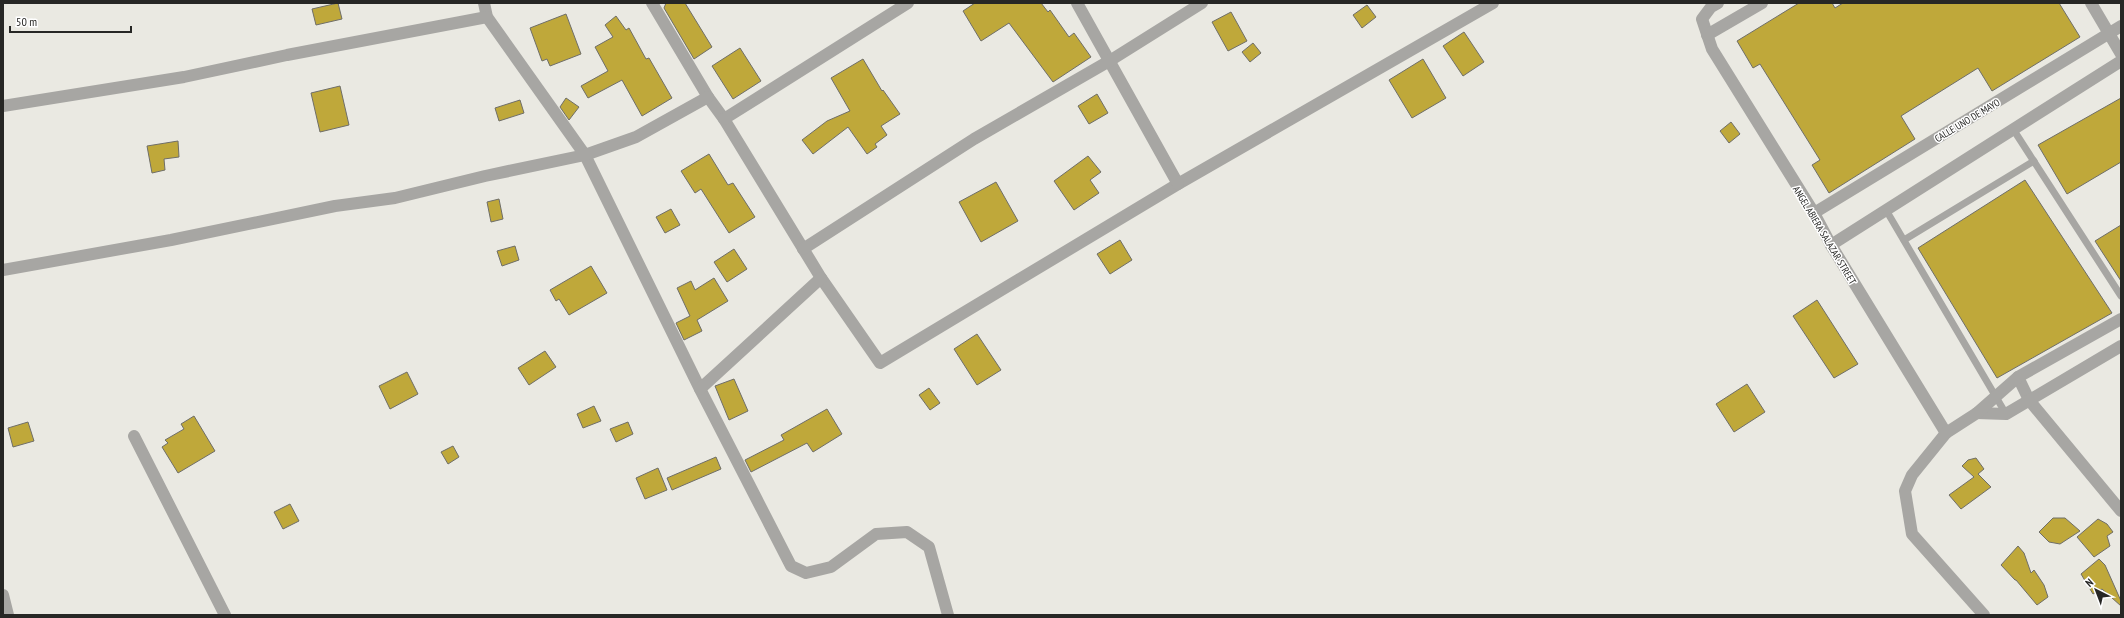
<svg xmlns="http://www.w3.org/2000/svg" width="2124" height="618" font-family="'PT Sans Narrow',sans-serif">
  <rect width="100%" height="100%" fill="#eae9e2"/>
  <g fill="#bfa83a" stroke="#6f6e68">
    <path d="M 338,3 L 342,19 L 316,25 L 312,9 Z"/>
    <path d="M 666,3 L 685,3 L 712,47 L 694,59 L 664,8 Z"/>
    <path d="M 975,3 L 1041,3 L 1048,12 L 1050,10 L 1069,37 L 1074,33 L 1091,57 L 1053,82 L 1009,23 L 981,41 L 963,11 Z"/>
    <path d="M 1799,3 L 1832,3 L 1835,8 L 1843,3 L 2059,3 L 2080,37 L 1992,91 L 1978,68 L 1901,116 L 1915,139 L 1829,193 L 1812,165 L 1820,160 L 1760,64 L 1753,68 L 1737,41 Z"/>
    <path d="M 1367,5 L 1376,17 L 1362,28 L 1353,15 Z"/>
    <path d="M 1231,12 L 1247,41 L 1228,51 L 1212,22 Z"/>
    <path d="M 566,14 L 581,54 L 550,66 L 547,59 L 542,61 L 530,28 Z"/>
    <path d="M 616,16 L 626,30 L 629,28 L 646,59 L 649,58 L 672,98 L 642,116 L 622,80 L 588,98 L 581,86 L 608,71 L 595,47 L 613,37 L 605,25 Z"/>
    <path d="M 1464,32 L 1484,62 L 1463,76 L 1443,46 Z"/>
    <path d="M 1253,43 L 1261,53 L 1250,62 L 1242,52 Z"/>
    <path d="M 740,48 L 761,81 L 733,99 L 712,66 Z"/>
    <path d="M 863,59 L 882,91 L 883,90 L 900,114 L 881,126 L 887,135 L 875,144 L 877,147 L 867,154 L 848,127 L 813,154 L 802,140 L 827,121 L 850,111 L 831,78 Z"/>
    <path d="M 1423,59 L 1446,98 L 1412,118 L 1389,80 Z"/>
    <path d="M 340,86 L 349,125 L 320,132 L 311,93 Z"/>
    <path d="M 1097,94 L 1108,113 L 1089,124 L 1078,106 Z"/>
    <path d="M 566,98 L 579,107 L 569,120 L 560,107 Z"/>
    <path d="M 2121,98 L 2121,162 L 2067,194 L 2038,145 Z"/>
    <path d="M 520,100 L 524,113 L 499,121 L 495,108 Z"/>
    <path d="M 1731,122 L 1740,134 L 1729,143 L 1720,131 Z"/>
    <path d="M 178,141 L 179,157 L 164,159 L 165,170 L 152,173 L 147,146 Z"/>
    <path d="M 709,154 L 728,185 L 733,183 L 755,217 L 729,233 L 701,189 L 695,193 L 681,171 Z"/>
    <path d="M 1088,156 L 1101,172 L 1090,180 L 1099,193 L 1074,210 L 1054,181 Z"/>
    <path d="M 2025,180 L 2112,313 L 1997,378 L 1918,248 Z"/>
    <path d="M 996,182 L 1018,221 L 981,242 L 959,202 Z"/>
    <path d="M 499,199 L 503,219 L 491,222 L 487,202 Z"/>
    <path d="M 671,209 L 680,225 L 665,233 L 656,217 Z"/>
    <path d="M 2121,225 L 2121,281 L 2095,241 Z"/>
    <path d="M 1120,240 L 1132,260 L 1110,274 L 1097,254 Z"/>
    <path d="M 515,246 L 519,260 L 502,266 L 497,251 Z"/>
    <path d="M 734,249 L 747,269 L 727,282 L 714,262 Z"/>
    <path d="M 591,266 L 607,293 L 569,315 L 559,299 L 556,301 L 550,290 Z"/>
    <path d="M 714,278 L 728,301 L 697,320 L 702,331 L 684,340 L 676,323 L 690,316 L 677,288 L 691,281 L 695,290 Z"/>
    <path d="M 1817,300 L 1858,364 L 1834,378 L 1793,316 Z"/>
    <path d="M 977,334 L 1001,370 L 977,385 L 954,349 Z"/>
    <path d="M 545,351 L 556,367 L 529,385 L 518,368 Z"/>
    <path d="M 407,372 L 418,394 L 390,409 L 379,386 Z"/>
    <path d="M 734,379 L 748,411 L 729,420 L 715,386 Z"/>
    <path d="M 1747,384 L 1765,412 L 1734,432 L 1716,404 Z"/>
    <path d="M 929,388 L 940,403 L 930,410 L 919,395 Z"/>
    <path d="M 594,406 L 601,421 L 583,428 L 577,414 Z"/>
    <path d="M 827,409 L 842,434 L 813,452 L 807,443 L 751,472 L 745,460 L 784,440 L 781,435 Z"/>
    <path d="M 194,416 L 215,451 L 178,473 L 162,447 L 168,443 L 165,440 L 184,429 L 181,424 Z"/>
    <path d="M 28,422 L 34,441 L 13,447 L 8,428 Z"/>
    <path d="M 628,422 L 633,434 L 616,442 L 610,429 Z"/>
    <path d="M 453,446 L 459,457 L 448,464 L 441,452 Z"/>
    <path d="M 716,457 L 721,469 L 672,490 L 667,478 Z"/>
    <path d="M 1976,458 L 1984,469 L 1978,474 L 1991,487 L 1961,509 L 1949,495 L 1974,477 L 1962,466 L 1968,460 Z"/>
    <path d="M 658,468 L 667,490 L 645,499 L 636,478 Z"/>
    <path d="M 290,504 L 299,521 L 283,529 L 274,512 Z"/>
    <path d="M 2053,518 L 2065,518 L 2080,531 L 2060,544 L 2049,542 L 2039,532 Z"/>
    <path d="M 2098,519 L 2107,524 L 2113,532 L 2107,536 L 2110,546 L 2094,557 L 2077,537 Z"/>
    <path d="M 2018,546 L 2024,553 L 2031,573 L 2034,570 L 2044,585 L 2048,597 L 2037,605 L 2016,580 L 2015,580 L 2001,565 Z"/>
    <path d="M 2099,559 L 2105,565 L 2121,601 L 2121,606 L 2102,589 L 2093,594 L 2081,574 Z"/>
  </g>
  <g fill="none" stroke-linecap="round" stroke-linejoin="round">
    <g stroke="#a7a6a3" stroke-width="7">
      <path d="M 2013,129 L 2121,296"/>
      <path d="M 1886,210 L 2006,414"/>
      <path d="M 1904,240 L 2034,161"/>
    </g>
    <g stroke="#a7a6a3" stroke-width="12">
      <path d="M 484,3 L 487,17 L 585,155 L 700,389 L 791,566 L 806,573 L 831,567 L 876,534 L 907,532 L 929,547 L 948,615"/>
      <path d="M 652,3 L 708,97 L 724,119 L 821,278 L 880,363 L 1178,184 L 1493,3"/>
      <path d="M 1077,3 L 1178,184"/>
      <path d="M 1718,3 L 1711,7 L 1702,19 L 1712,49 L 1814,213 L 1831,245 L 1946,433"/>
      <path d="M 2091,3 L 2121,54"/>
      <path d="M 1707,35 L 1762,3"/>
      <path d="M 3,106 L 184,77 L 287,55 L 487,17"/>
      <path d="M 724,119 L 908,3"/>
      <path d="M 1814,213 L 2121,26"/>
      <path d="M 1831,245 L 2121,61"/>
      <path d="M 803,249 L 974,139 L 1111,60 L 1202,3"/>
      <path d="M 3,270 L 171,240 L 335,206 L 395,198 L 485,176 L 585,155 L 636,137 L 708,97"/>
      <path d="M 2018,377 L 2029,400 L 2121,511"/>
      <path d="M 700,389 L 821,278"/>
      <path d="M 1977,413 L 2006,414 L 2121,346"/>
      <path d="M 134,436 L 225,615"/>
      <path d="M 1984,615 L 1912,534 L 1905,491 L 1912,475 L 1946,433 L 1977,413 L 2018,377 L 2121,319"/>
    </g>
    <path stroke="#a7a6a3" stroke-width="12" d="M 3,595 L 8,615"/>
  </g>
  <g text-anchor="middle" stroke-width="3" stroke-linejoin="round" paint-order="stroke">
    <g font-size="10" fill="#272725" stroke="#fff">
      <text transform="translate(1967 120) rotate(-31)" y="4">CALLE UNO DE MAYO</text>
      <text transform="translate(1825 235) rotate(59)" y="4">ANGEL ABIERA SALAZAR STREET</text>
    </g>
  </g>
  <rect width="2124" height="618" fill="none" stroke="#272725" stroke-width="8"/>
  <g transform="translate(2096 590) rotate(318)" stroke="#ffffff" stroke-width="3" paint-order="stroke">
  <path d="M0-3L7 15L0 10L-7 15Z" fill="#272725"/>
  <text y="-6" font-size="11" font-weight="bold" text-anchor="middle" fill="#272725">N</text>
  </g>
  <path d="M10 26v6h121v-6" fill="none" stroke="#272725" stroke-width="2"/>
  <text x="16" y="26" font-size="12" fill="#272725" stroke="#ffffff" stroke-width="3" paint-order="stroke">50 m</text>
</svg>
